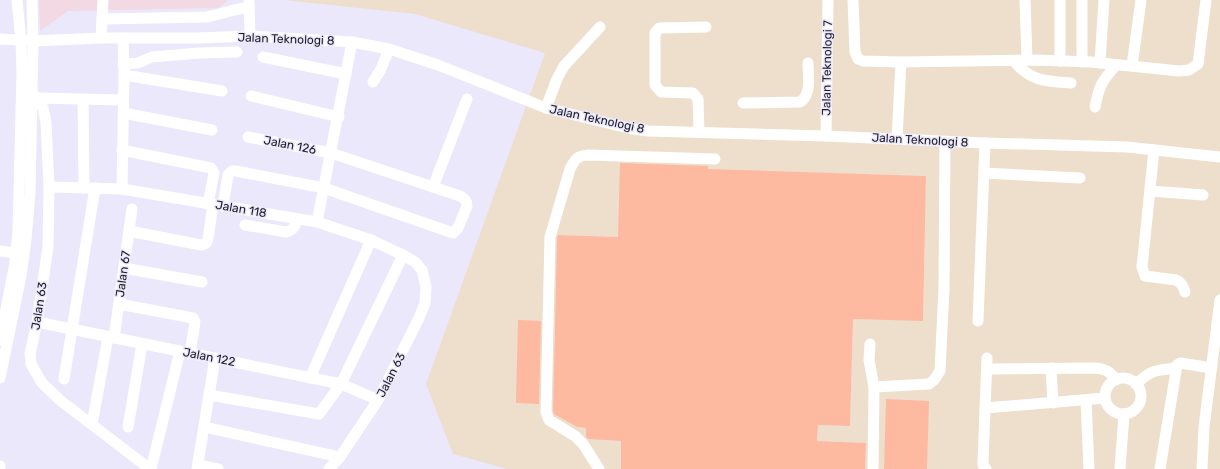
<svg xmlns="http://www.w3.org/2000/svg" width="1220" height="469" font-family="Rubik,sans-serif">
  <rect width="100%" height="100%" fill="#ebe8fb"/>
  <path fill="#eddfcc" d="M 284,0 L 1220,0 L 1220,469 L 865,469 L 866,443 L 817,441 L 818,425 L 850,426 L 853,319 L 923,320 L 926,176 L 720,170 L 718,240 L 557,235 L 553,413 L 577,427 L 586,428 L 586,439 L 621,441 L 621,469 L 507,469 L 453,454 L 426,384 L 545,53 L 415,14 Z"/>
  <path fill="#f2d9e3" d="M 39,0 L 228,0 L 218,8 L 68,11 L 40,31 Z"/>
  <g fill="#feb9a1">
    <path d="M 620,163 L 708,166 L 708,169 L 926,176 L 923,321 L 853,319 L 850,426 L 818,425 L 817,441 L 866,443 L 865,469 L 621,469 L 621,441 L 588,439 L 586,437 L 586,428 L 577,427 L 554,414 L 553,411 L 557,238 L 558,235 L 618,237 Z"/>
    <path d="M 518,320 L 541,321 L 539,404 L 516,403 Z"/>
    <path d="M 886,399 L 929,401 L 927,469 L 884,469 Z"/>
  </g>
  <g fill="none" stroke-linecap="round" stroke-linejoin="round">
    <g stroke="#fff" stroke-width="11">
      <path d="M 249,0 L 250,36"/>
      <path d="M 853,0 L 855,52 L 858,59 L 863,61 L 901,62"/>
      <path d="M 1025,0 L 1027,60"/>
      <path d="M 102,19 L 207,17 C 221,14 235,9 249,7"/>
      <path d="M 101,38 L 103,0"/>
      <path d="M 0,39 L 33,41 L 101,38 L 198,38 L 250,36 L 352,42 L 389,49 L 438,65 L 546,108 L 632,129 L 648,131 L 826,136 L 985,143 L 1127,147 L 1220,157"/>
      <path d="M 263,57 L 346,74"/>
      <path d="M 1014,61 C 1031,82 1046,81 1071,83"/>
      <path d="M 1060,61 L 1060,0"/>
      <path d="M 1082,62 L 1082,0"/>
      <path d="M 1100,63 L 1104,0"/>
      <path d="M 123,64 L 138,63 L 152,57 L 199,53 L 237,52"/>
      <path d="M 1132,66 L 1141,0"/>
      <path d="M 124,75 L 222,91"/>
      <path d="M 373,82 L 381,69 L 389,49"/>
      <path d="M 32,93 L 37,98 L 43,108 L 46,122 L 49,187 L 48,247 L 37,322 L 30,354 L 31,364 L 42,383 L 61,401 L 150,469"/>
      <path d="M 251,96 L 339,117"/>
      <path d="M 37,98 L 122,100"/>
      <path d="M 83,99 L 84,188"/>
      <path d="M 743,103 L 800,102 C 812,95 808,74 808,63"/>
      <path d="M 1095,107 C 1099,86 1102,81 1116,65"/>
      <path d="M 546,108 L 557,79 L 564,66 L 600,27"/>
      <path d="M 123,113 L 212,130"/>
      <path d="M 699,131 L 698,99 L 693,93 L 661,92 L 655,85 L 655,33 L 659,28 L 706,27"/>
      <path d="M 826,136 L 828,0"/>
      <path d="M 897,139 L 901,62 L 1036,60 L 1091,62 L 1179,71 L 1189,70 L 1198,64 L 1206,0"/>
      <path d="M 122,150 L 211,168 L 214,173 L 208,204"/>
      <path d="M 1154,150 L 1142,267 L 1145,276 L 1176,280 C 1182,283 1183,286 1185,292"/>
      <path d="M 984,173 L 1080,178"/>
      <path d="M 49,187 L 122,189 L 317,222 L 371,240 L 403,255 L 415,262 L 422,270 L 426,287 L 425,303 L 419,318 L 378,400 L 340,457 L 329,469"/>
      <path d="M 433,187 L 467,99"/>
      <path d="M 122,189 L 124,75 L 123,38"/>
      <path d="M 1150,191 L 1203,195"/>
      <path d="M 223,206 L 228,175 L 232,171 L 236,171 L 324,188 L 450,232 L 453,233 L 458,228 L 467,206 C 467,200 464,199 460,196 L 331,153 L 248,137"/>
      <path d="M 317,222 L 352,42"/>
      <path d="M 245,225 L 286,232 C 294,230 295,226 297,219"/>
      <path d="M 129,231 L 201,245 C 206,245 207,243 208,239 L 213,204"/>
      <path d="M 0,251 L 23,254"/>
      <path d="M 124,268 L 202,282"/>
      <path d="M 119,304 L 193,318 L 195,322 L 190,353"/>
      <path d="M 978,321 L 985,143"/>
      <path d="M 37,322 L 341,384 L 378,400"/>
      <path d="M 114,338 L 132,209"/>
      <path d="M 0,340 L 15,263 L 18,230 L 22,72 L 21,41 L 17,0"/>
      <path d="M 870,344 L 869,360 L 874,387"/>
      <path d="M 1051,368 L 1053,403"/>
      <path d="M 987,369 L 1095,368 C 1105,369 1110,371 1116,380"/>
      <path d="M 0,378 L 21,276 L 26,239 L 30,194 L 33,41 L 32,0"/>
      <path d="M 310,378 L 371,240"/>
      <circle cx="1123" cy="396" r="18"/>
      <path d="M 64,379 L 95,188"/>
      <path d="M 1136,384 C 1153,369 1154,371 1176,368"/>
      <path d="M 209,395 L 319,414 L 341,384 L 403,255"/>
      <path d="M 1086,400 L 1089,469"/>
      <path d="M 985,408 L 1105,398"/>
      <path d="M 92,424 L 108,337"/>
      <path d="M 128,427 L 142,344"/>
      <path d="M 204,427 L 340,457"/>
      <path d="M 198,465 L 218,469"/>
      <path d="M 0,466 L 0,469"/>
      <path d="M 151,469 L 180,351"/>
      <path d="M 197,469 L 215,358"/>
      <path d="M 599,469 L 583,444 L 575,436 L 549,420 L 546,412 L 550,237 L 570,169 C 575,159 577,156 588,155 L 715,159"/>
      <path d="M 873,469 L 874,387 L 929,384 L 934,380 L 940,371 L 944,288 L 945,142"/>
      <path d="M 986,469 L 983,465 L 983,461 L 987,358"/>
      <path d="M 1120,469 L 1124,414"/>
      <path d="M 1160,469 L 1177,365 L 1180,363 L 1212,368"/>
      <path d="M 1202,469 L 1204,427 L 1220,300"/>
    </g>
  </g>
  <g text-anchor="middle" stroke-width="3" stroke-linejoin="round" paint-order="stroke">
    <g font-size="12" fill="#1d1b26" stroke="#ebe8fb">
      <text transform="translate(286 39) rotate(2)" y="4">Jalan Teknologi 8</text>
      <text transform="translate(827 68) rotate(-89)" y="4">Jalan Teknologi 7</text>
      <text transform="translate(597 119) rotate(12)" y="4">Jalan Teknologi 8</text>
      <text transform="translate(920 140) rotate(3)" y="4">Jalan Teknologi 8</text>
      <text transform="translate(290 145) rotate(11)" y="4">Jalan 126</text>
      <text transform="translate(241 209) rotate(10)" y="4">Jalan 118</text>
      <text transform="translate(123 274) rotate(-82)" y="4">Jalan 67</text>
      <text transform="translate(39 306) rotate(-81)" y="4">Jalan 63</text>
      <text transform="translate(209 357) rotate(11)" y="4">Jalan 122</text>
      <text transform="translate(391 375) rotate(-63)" y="4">Jalan 63</text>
    </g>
  </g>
</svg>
